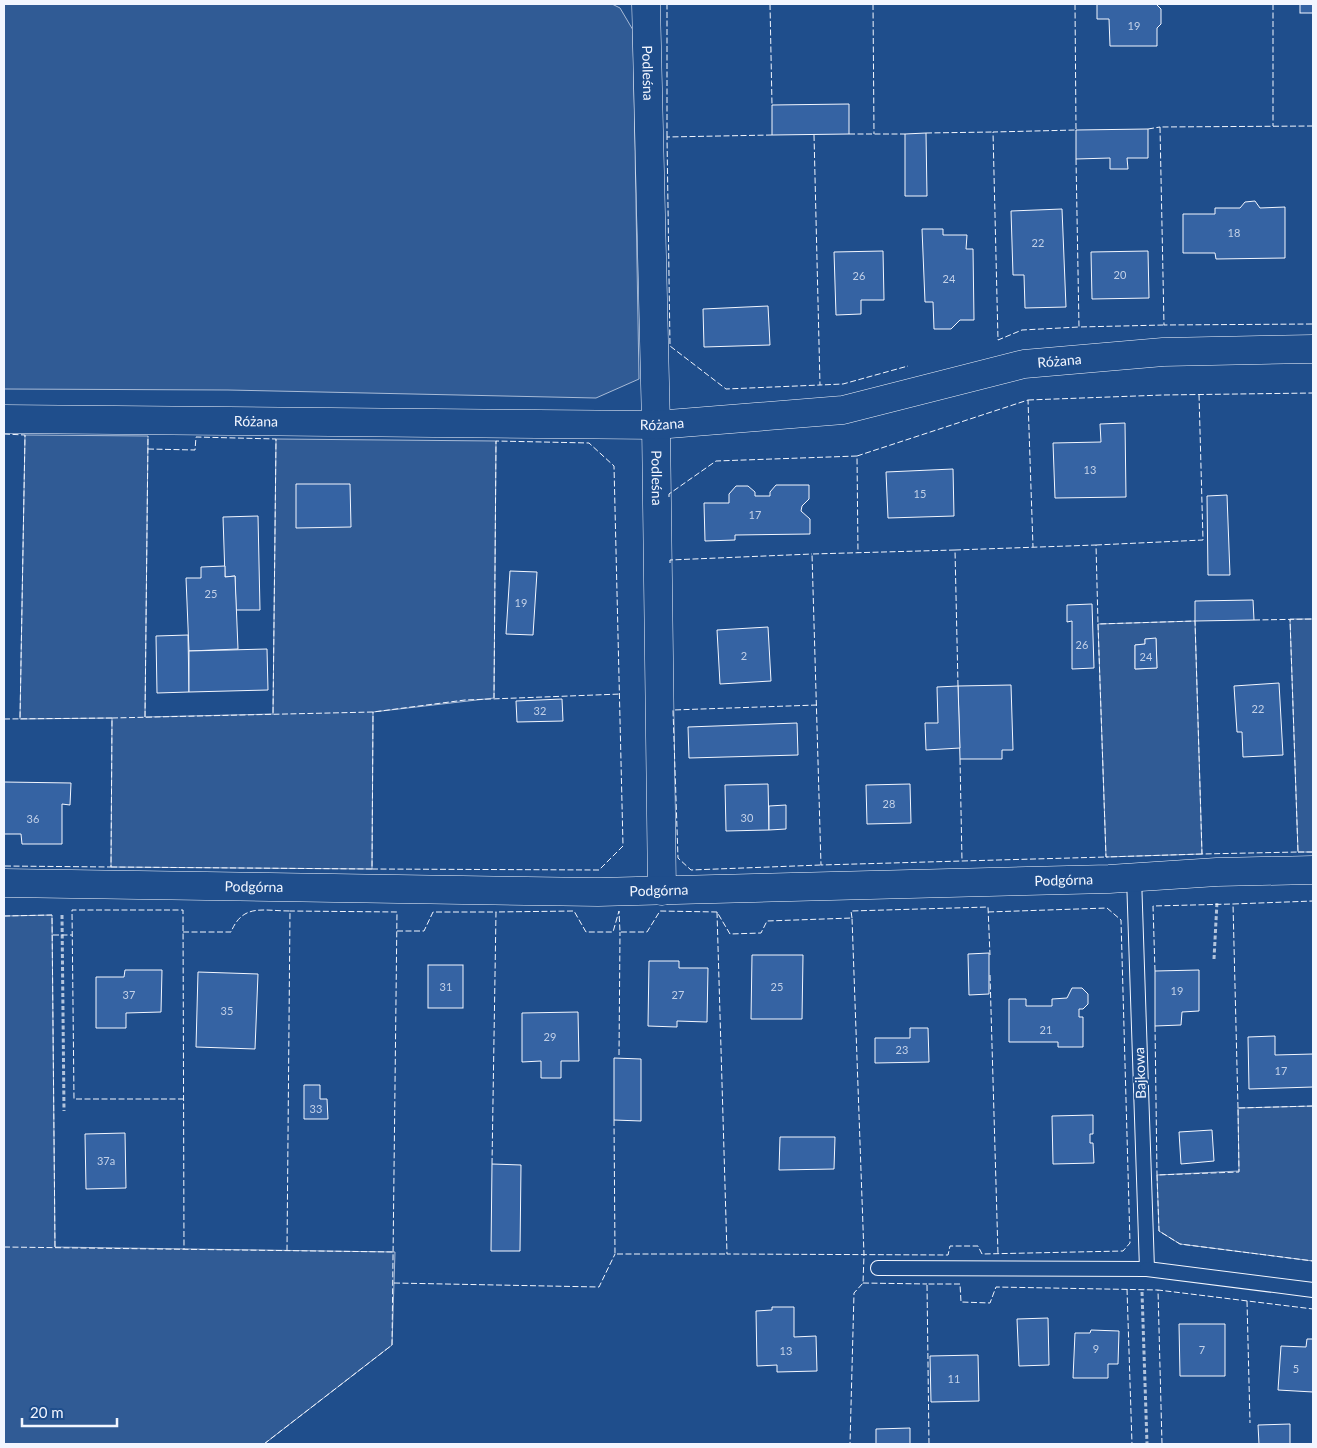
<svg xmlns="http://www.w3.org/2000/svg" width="1317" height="1448" font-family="Lato,sans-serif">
  <rect width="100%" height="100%" fill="#1f4e8c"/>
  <g fill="#305b95" stroke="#a8bbd7" fill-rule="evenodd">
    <path d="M 4,4 L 612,4 L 620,8 L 633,30 L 639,379 L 596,398 L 228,390 L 4,389 Z"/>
    <path d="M 25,435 L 148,436 L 145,717 L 273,714 L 276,439 L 496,441 L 494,698 L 373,712 L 372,869 L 111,867 L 112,718 L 20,719 Z"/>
    <path d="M 1290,619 L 1313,619 L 1313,852 L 1298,852 Z"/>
    <path d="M 1195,621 L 1202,854 L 1106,857 L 1098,624 ZM 1145,639 L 1156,639 L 1157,668 L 1135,669 L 1135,645 L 1145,644 Z"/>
    <path d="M 52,915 L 55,1247 L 395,1252 L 392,1345 L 264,1444 L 4,1444 L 4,916 Z"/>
    <path d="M 1313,1106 L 1313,1261 L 1180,1244 L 1159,1231 L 1157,1175 L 1239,1171 L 1238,1108 Z"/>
  </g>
  <g fill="#3563a3" stroke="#f2f6ff">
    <path d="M 1097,4 L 1156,4 L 1161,9 L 1161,24 L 1157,28 L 1157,46 L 1110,46 L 1109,19 L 1097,19 Z"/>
    <rect x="1300" y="4" width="13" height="9"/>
    <path d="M 849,104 L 849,134 L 772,135 L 772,105 Z"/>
    <path d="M 1148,129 L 1148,158 L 1127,158 L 1128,169 L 1110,169 L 1110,158 L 1076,159 L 1076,130 Z"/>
    <path d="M 926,133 L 927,196 L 905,196 L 905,134 Z"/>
    <path d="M 1255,201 L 1260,208 L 1285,207 L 1285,258 L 1216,259 L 1215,253 L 1183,253 L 1183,214 L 1215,214 L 1215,208 L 1240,208 L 1245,202 Z"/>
    <path d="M 1062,209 L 1066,307 L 1025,308 L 1024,275 L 1013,275 L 1011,211 Z"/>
    <path d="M 922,229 L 943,229 L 943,235 L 967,235 L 966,249 L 973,249 L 974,320 L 960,320 L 951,329 L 934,329 L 933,302 L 925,302 Z"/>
    <path d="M 883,251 L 884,300 L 861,300 L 861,314 L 836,315 L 834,252 Z"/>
    <path d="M 1148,251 L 1149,298 L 1092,299 L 1091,252 Z"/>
    <path d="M 768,306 L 770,345 L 704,347 L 703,309 Z"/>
    <path d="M 1125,423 L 1126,497 L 1055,498 L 1053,443 L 1101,442 L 1100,424 Z"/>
    <path d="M 953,469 L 954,516 L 888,518 L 886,472 Z"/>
    <path d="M 296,484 L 350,484 L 351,527 L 296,528 Z"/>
    <path d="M 776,485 L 809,485 L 809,499 L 802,506 L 801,511 L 810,519 L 810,534 L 735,535 L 735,540 L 705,541 L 704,503 L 729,503 L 729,494 L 736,486 L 748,486 L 755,492 L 755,496 L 770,496 L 770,492 Z"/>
    <path d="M 1227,495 L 1230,575 L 1208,575 L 1207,496 Z"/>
    <path d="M 258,516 L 260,610 L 236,610 L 235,576 L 225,577 L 223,517 Z"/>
    <path d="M 225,566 L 225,577 L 235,576 L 238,649 L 189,651 L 186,578 L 201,578 L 201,567 Z"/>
    <path d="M 510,571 L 537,572 L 533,635 L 506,634 Z"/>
    <path d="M 1253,600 L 1254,620 L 1195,621 L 1195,601 Z"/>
    <path d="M 1092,604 L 1094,668 L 1072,669 L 1072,621 L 1067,622 L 1067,605 Z"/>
    <path d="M 768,627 L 771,681 L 720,684 L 717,630 Z"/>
    <path d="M 188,635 L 189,692 L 157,693 L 156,636 Z"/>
    <path d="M 1156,638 L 1157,668 L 1135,669 L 1135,645 L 1145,644 L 1145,639 Z"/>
    <path d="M 267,649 L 268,690 L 189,692 L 189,651 Z"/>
    <path d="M 1279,683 L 1283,755 L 1243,757 L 1242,732 L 1237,732 L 1234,686 Z"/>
    <path d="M 1011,685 L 1013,750 L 1002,750 L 1002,759 L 960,759 L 958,686 Z"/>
    <path d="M 958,686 L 960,748 L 926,750 L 925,723 L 938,723 L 937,687 Z"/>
    <path d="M 562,699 L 563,721 L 517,722 L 516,701 Z"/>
    <path d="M 797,723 L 798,755 L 689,758 L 688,727 Z"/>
    <path d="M 4,782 L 71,783 L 70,805 L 62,804 L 62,844 L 22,844 L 21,834 L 4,834 Z"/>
    <path d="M 768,784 L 769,830 L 726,831 L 725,785 Z"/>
    <path d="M 910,784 L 911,823 L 867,824 L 866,785 Z"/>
    <path d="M 786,805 L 786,829 L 769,830 L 769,806 Z"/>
    <path d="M 989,953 L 989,994 L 969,995 L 968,954 Z"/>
    <path d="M 752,955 L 803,955 L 802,1019 L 751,1019 Z"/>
    <path d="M 649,961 L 679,961 L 679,968 L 708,968 L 707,1022 L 677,1021 L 677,1027 L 648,1026 Z"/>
    <rect x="428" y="965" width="35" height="43"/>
    <path d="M 125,970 L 162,970 L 161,1012 L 126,1013 L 126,1028 L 96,1028 L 96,977 L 124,977 Z"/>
    <path d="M 1199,970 L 1199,1011 L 1182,1012 L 1181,1025 L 1155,1026 L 1155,971 Z"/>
    <path d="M 198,972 L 258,974 L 255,1049 L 196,1047 Z"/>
    <path d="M 1072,988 L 1082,988 L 1088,994 L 1088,1004 L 1083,1009 L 1079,1009 L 1079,1017 L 1083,1017 L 1083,1047 L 1058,1047 L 1058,1042 L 1009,1042 L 1009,999 L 1026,999 L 1026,1006 L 1052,1006 L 1052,999 L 1067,998 Z"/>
    <path d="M 578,1012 L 579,1061 L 561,1061 L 561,1078 L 541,1078 L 541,1061 L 522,1062 L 522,1013 Z"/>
    <path d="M 910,1028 L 928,1028 L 929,1062 L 875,1063 L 875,1038 L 910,1038 Z"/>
    <path d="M 1275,1036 L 1275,1055 L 1313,1054 L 1313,1087 L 1249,1089 L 1248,1037 Z"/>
    <path d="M 614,1058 L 641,1059 L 641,1121 L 614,1120 Z"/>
    <path d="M 304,1085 L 320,1085 L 320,1099 L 327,1099 L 328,1119 L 304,1119 Z"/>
    <path d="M 1093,1115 L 1093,1134 L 1090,1134 L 1090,1143 L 1093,1143 L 1094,1163 L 1053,1164 L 1052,1116 Z"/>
    <path d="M 1212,1130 L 1214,1161 L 1181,1164 L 1179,1132 Z"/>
    <path d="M 125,1133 L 126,1188 L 86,1189 L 85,1134 Z"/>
    <path d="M 780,1137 L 835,1137 L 834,1169 L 779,1170 Z"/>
    <path d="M 492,1164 L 521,1165 L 520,1251 L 491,1251 Z"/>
    <path d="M 772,1307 L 794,1307 L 794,1337 L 816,1336 L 817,1371 L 777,1372 L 777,1365 L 757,1366 L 756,1311 L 772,1310 Z"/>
    <path d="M 1048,1318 L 1049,1365 L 1019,1366 L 1017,1319 Z"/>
    <path d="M 1179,1324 L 1225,1324 L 1225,1376 L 1180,1376 Z"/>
    <path d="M 1091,1330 L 1119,1331 L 1118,1364 L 1108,1364 L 1108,1378 L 1073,1378 L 1075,1333 L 1090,1333 Z"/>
    <path d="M 1307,1339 L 1313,1339 L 1313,1392 L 1278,1390 L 1281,1346 L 1306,1347 Z"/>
    <path d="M 978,1355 L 979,1401 L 931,1402 L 930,1356 Z"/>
    <path d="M 1290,1424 L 1290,1444 L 1259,1444 L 1258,1425 Z"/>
    <path d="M 910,1428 L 910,1444 L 876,1444 L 876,1429 Z"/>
  </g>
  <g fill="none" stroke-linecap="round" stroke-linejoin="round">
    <g stroke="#f2f6ff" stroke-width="16">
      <g id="lane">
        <path d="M 878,1268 L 1147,1269 L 1134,877"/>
        <path d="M 1147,1269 L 1313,1290"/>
      </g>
    </g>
    <g stroke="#f2f6ff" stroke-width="29">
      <g id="street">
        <path id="s1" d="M 646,4 L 656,425 L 662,891"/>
        <path id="s2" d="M 4,419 L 656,425 L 843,410 L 1024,364 L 1163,352 L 1313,349"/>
        <path id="s3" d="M 4,883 L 598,892 L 1109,879 L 1217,872 L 1313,870"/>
      </g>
    </g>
    <g stroke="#b3c4dc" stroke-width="3" stroke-dasharray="4 2.5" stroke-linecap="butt">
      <path d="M 62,915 L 64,1111"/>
      <path d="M 1214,959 L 1217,902"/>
      <path d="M 1142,1292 L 1147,1444"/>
    </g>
    <use href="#lane" stroke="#1f4e8c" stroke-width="14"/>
    <use href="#street" stroke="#1f4e8c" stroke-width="28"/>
    <g stroke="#f2f6ff" stroke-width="1" stroke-dasharray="6 2.5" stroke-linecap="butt">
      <path d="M 770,4 L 772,105"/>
      <path d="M 873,4 L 874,134"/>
      <path d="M 1075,4 L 1076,130 L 993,132 L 998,340 L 1022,330 L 1079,327"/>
      <path d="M 1273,4 L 1273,126"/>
      <path d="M 1313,126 L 1160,127 L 1164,325 L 1313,324"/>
      <path d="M 1148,129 L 1160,127"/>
      <path d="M 926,133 L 993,132"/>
      <path d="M 849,134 L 905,134"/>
      <path d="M 772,135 L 667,137 L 670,346 L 726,389 L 820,385"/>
      <path d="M 814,135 L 820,385 L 843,384 L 908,366"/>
      <path d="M 667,137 L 667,4"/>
      <path d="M 1076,159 L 1079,327 L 1164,325"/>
      <path d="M 1028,400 L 1163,395 L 1313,393"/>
      <path d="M 4,434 L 25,435 L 20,719"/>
      <path d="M 148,449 L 195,450 L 196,437 L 276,439 L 273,714"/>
      <path d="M 857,456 L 1028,400 L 1033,547"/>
      <path d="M 669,497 L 669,494 L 716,461 L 857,456 L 858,553"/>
      <path d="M 1096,545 L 1203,540 L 1199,394"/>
      <path d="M 955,550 L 812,554 L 821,865 L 962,861"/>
      <path d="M 670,563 L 670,560 L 812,554"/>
      <path d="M 1254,620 L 1313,619"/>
      <path d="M 958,686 L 955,550 L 1096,545 L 1098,624"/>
      <path d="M 817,705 L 673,710 L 678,858 L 691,870 L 821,865"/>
      <path d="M 145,717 L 148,436"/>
      <path d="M 112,718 L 373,712 L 465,700 L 621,694"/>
      <path d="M 4,719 L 112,718 L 111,867 L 4,866"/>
      <path d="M 960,759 L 962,861 L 1106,857"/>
      <path d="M 1298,852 L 1313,852"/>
      <path d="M 1202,854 L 1106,857 L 1098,624 L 1195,621 L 1202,854 L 1298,852 L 1290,619"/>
      <path d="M 111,867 L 372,869 L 373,712"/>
      <path d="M 372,869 L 599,870 L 623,846 L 614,466 L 589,443 L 496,441 L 494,698"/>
      <path d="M 717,912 L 727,1254 L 948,1255 L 950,1246 L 978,1246 L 982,1254 L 1123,1251 L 1130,1243 L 1121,920 L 1107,908 L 988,912"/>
      <path d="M 4,916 L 52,915 L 55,1247"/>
      <path d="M 852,918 L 851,911 L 988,907 L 990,955"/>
      <path d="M 397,931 L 424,931 L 433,912 L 496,912"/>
      <path d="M 183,932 L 231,932 C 243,903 263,911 290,911 L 287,1250"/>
      <path d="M 53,935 L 72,935"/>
      <path d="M 1155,971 L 1153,906 L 1233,904"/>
      <path d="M 990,975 L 998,1254"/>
      <path d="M 1155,1026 L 1157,1175"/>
      <path d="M 619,1055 L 620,932"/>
      <path d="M 184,1099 L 74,1099 L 72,910 L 183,910 L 184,1249"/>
      <path d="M 1313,1106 L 1238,1108 L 1239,1172 L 1157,1175 L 1159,1231 L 1180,1244 L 1313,1261"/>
      <path d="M 1238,1108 L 1233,904 L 1313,901"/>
      <path d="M 614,1120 L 615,1254 L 727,1254"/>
      <path d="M 492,1164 L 496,912 L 574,911 L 586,932 L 613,932 L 619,911 L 620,932 L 647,932 L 660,911 L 717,912 L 730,934 L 761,933 L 767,921 L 852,918 L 864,1255 L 863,1283 L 854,1293 L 850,1444"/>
      <path d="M 4,1247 L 395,1252"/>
      <path d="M 394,1283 L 599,1287 L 615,1254"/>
      <path d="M 863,1283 L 927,1284"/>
      <path d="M 1127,1289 L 1132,1444"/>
      <path d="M 1247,1301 L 1250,1423"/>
      <path d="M 264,1444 L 392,1345 L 397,912 L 290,911"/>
      <path d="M 929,1444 L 927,1284 L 960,1284 L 961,1302 L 990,1303 L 996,1287 L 1158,1290"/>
      <path d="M 1162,1444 L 1158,1290 L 1313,1309"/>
    </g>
  </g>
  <g text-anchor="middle" stroke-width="4" stroke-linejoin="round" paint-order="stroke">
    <g font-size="11" fill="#c3d1e8">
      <text x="1134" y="30">19</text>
      <text x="1234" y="237">18</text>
      <text x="1038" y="247">22</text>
      <text x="1120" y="279">20</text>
      <text x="859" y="280">26</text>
      <text x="949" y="283">24</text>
      <text x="1090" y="474">13</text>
      <text x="920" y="498">15</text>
      <text x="755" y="519">17</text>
      <text x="211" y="598">25</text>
      <text x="521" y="607">19</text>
      <text x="1082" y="649">26</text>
      <text x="744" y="660">2</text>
      <text x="1146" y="661">24</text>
      <text x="1258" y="713">22</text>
      <text x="540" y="715">32</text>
      <text x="889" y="808">28</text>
      <text x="747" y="822">30</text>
      <text x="33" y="823">36</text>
      <text x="446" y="991">31</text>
      <text x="777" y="991">25</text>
      <text x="1177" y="995">19</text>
      <text x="129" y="999">37</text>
      <text x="678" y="999">27</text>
      <text x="227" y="1015">35</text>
      <text x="1046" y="1034">21</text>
      <text x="550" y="1041">29</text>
      <text x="902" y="1054">23</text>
      <text x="1281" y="1075">17</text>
      <text x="316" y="1113">33</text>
      <text x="106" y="1165">37a</text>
      <text x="1096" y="1353">9</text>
      <text x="1202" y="1354">7</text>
      <text x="786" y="1355">13</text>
      <text x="1296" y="1373">5</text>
      <text x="954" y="1383">11</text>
    </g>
    <g font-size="14" fill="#f2f6ff" stroke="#1f4e8c">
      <text dy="5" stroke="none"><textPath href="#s1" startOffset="69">Podleśna</textPath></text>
      <text dy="5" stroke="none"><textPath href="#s2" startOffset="1062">Różana</textPath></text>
      <text dy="5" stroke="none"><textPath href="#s2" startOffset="252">Różana</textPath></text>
      <text dy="5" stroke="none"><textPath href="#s2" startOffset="658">Różana</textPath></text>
      <text dy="5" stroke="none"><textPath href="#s1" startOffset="474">Podleśna</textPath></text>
      <text dy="5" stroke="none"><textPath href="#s3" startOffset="1060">Podgórna</textPath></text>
      <text dy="5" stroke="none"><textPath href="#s3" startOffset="250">Podgórna</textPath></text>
      <text dy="5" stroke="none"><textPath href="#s3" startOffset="655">Podgórna</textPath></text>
      <text transform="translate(1140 1073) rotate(-92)" y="5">Bajkowa</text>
    </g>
  </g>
  <rect width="1317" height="1448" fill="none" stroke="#f2f6ff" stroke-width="10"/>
  <path d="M22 1418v8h95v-8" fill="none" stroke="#f2f6ff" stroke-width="2.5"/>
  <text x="30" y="1418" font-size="15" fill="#f2f6ff" stroke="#1f4e8c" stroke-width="4" paint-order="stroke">20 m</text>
</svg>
